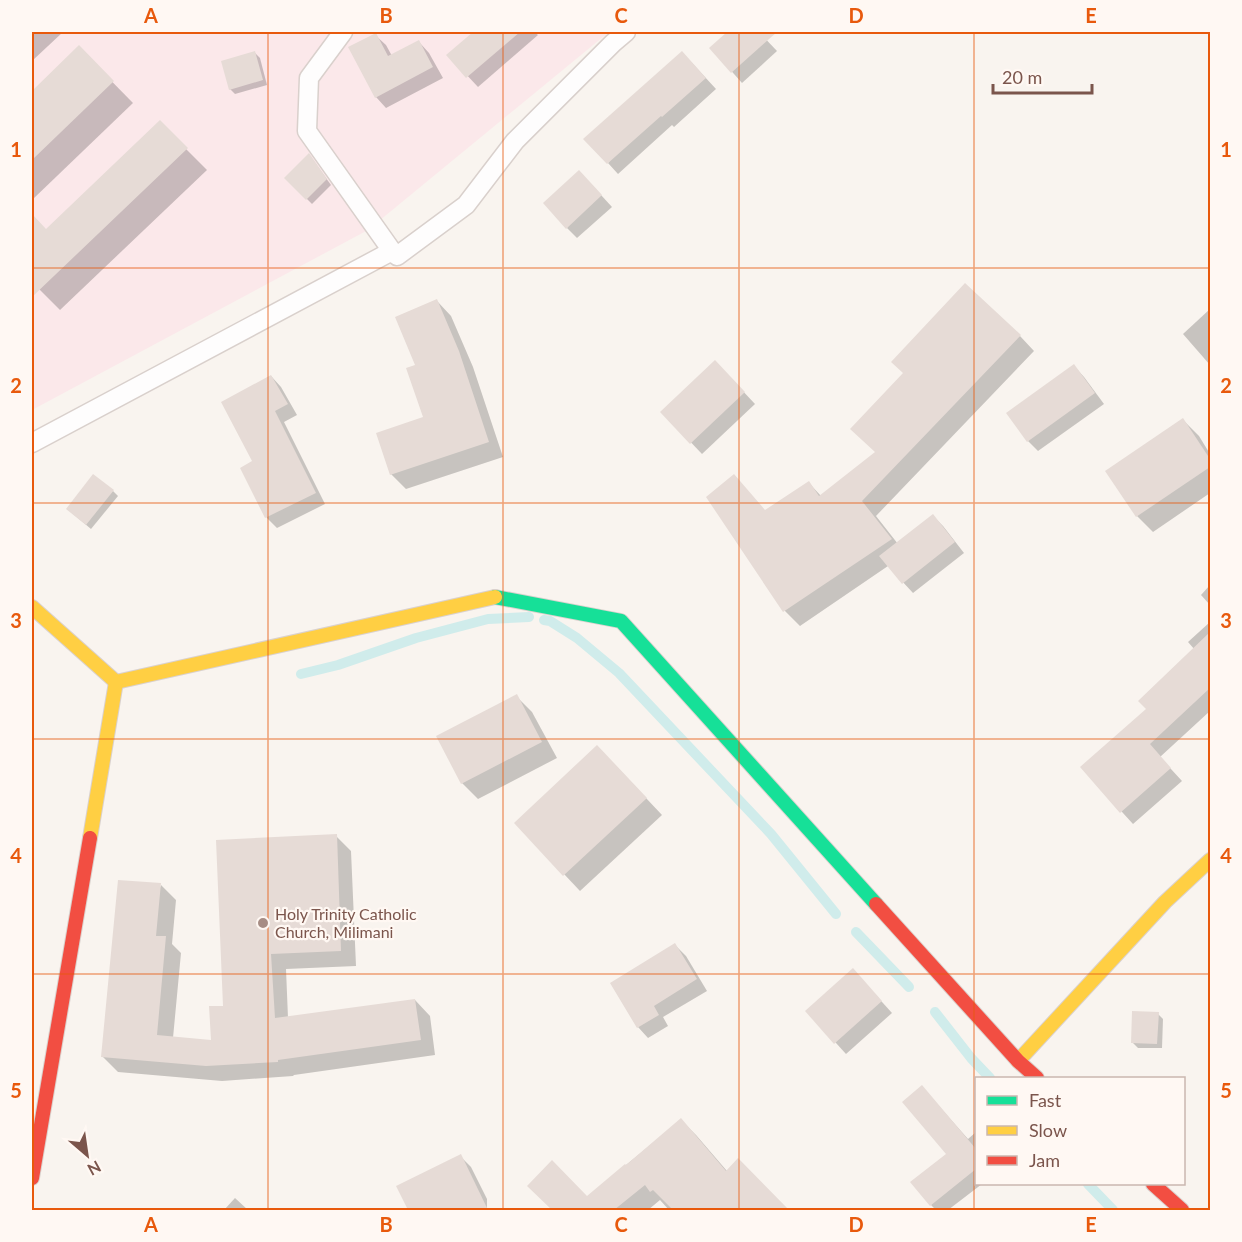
<svg xmlns="http://www.w3.org/2000/svg" width="1242" height="1242" font-family="Lato,sans-serif">
  <rect width="100%" height="100%" fill="#f9f4ef"/>
  <path fill="#fbe8ea" d="M 32,32 L 609,32 L 368,230 L 32,410 Z"/>
  <g fill="#0003">
    <path d="M 32,32 L 63,32 L 32,61 Z"/>
    <path d="M 475,32 L 534,32 L 538,35 L 478,87 L 448,55 Z"/>
    <path d="M 730,32 L 759,32 L 777,51 L 742,83 L 711,48 Z"/>
    <path d="M 375,35 L 386,45 L 392,56 L 419,42 L 429,53 L 443,78 L 386,108 L 376,97 Z"/>
    <path d="M 79,48 L 133,103 L 32,200 L 32,93 Z"/>
    <path d="M 255,53 L 260,58 L 267,85 L 235,94 L 230,89 Z"/>
    <path d="M 692,63 L 716,89 L 674,127 L 672,125 L 618,174 L 608,163 Z"/>
    <path d="M 160,123 L 207,170 L 60,310 L 32,282 L 32,215 L 46,231 Z"/>
    <path d="M 313,160 L 331,185 L 312,204 L 286,178 Z"/>
    <path d="M 590,183 L 612,207 L 577,238 L 567,228 Z"/>
    <path d="M 437,301 L 451,316 L 473,367 L 503,457 L 406,489 L 391,474 L 425,418 L 417,366 Z"/>
    <path d="M 1210,309 L 1210,365 L 1183,334 Z"/>
    <path d="M 1020,336 L 1034,351 L 876,516 L 898,544 L 933,516 L 943,526 L 964,553 L 913,593 L 888,566 L 800,626 L 785,611 L 708,498 L 766,511 L 809,483 L 821,496 L 877,453 L 905,374 Z"/>
    <path d="M 1074,366 L 1084,377 L 1104,404 L 1038,451 L 1028,441 Z"/>
    <path d="M 726,373 L 755,404 L 702,454 L 662,412 Z"/>
    <path d="M 271,376 L 281,387 L 297,415 L 284,422 L 325,504 L 277,528 L 267,518 L 242,468 L 254,462 Z"/>
    <path d="M 1183,420 L 1199,436 L 1210,454 L 1210,493 L 1153,532 L 1137,516 Z"/>
    <path d="M 113,491 L 118,496 L 91,529 L 72,513 Z"/>
    <path d="M 1210,585 L 1210,605 L 1201,595 Z"/>
    <path d="M 1210,622 L 1210,711 L 1160,757 L 1182,781 L 1133,824 L 1082,768 L 1148,709 L 1195,650 L 1188,642 Z"/>
    <path d="M 516,696 L 532,712 L 557,758 L 478,799 L 462,783 Z"/>
    <path d="M 613,763 L 662,815 L 580,891 L 516,823 Z"/>
    <path d="M 336,836 L 351,851 L 356,966 L 286,969 L 288,1018 L 415,1000 L 430,1016 L 435,1055 L 294,1075 L 293,1076 L 222,1081 L 118,1072 L 102,1056 L 161,885 L 176,900 L 172,944 L 181,953 L 173,1038 L 212,1042 L 224,1007 Z"/>
    <path d="M 675,945 L 686,956 L 707,991 L 663,1017 L 668,1026 L 648,1038 L 638,1027 Z"/>
    <path d="M 863,981 L 892,1013 L 846,1054 L 807,1011 Z"/>
    <path d="M 1158,1014 L 1163,1019 L 1162,1048 L 1138,1048 L 1133,1043 Z"/>
    <path d="M 922,1087 L 968,1139 L 976,1132 L 976,1184 L 982,1184 L 948,1210 L 936,1210 L 931,1205 L 948,1154 Z"/>
    <path d="M 681,1120 L 696,1135 L 727,1171 L 738,1161 L 787,1210 L 669,1210 L 660,1200 L 648,1210 L 571,1210 Z"/>
    <path d="M 460,1156 L 471,1167 L 487,1199 L 487,1210 L 409,1210 L 398,1187 Z"/>
    <path d="M 235,1198 L 248,1210 L 224,1210 Z"/>
  </g>
  <g fill="none" stroke-linecap="round" stroke-linejoin="round">
    <g stroke="#d0eceb" stroke-width="10">
      <path d="M 544,620 L 550,621 L 577,638 L 619,673 L 771,834 L 836,914"/>
      <path d="M 301,674 L 338,665 L 416,638 L 488,619 L 529,617"/>
      <path d="M 856,932 L 909,987"/>
      <path d="M 935,1012 L 971,1058 L 990,1078"/>
      <path d="M 1088,1184 L 1113,1210"/>
    </g>
  </g>
  <g fill="#e6dbd6">
    <path d="M 473,32 L 520,32 L 466,78 L 446,55 Z"/>
    <path d="M 727,32 L 777,32 L 731,73 L 709,48 Z"/>
    <path d="M 376,33 L 388,56 L 419,40 L 433,67 L 375,98 L 348,47 Z"/>
    <path d="M 79,45 L 114,81 L 32,160 L 32,91 Z"/>
    <path d="M 255,51 L 263,80 L 229,90 L 221,61 Z"/>
    <path d="M 682,51 L 706,78 L 662,117 L 661,116 L 607,164 L 583,139 Z"/>
    <path d="M 160,120 L 188,148 L 32,297 L 32,214 L 46,229 Z"/>
    <path d="M 309,153 L 327,179 L 306,200 L 284,178 Z"/>
    <path d="M 579,170 L 602,195 L 566,229 L 543,203 Z"/>
    <path d="M 965,283 L 1021,335 L 862,501 L 892,539 L 783,612 L 706,497 L 734,474 L 765,510 L 809,481 L 819,496 L 875,452 L 850,429 L 903,373 L 891,362 Z"/>
    <path d="M 437,299 L 459,351 L 489,442 L 390,475 L 376,433 L 423,417 L 406,368 L 415,365 L 395,317 Z"/>
    <path d="M 715,360 L 745,392 L 690,444 L 660,412 Z"/>
    <path d="M 1074,364 L 1095,393 L 1027,442 L 1006,413 Z"/>
    <path d="M 271,375 L 288,404 L 275,411 L 316,493 L 265,518 L 240,468 L 252,461 L 221,402 Z"/>
    <path d="M 1183,418 L 1210,459 L 1210,467 L 1136,517 L 1105,471 Z"/>
    <path d="M 93,474 L 114,490 L 86,525 L 66,509 Z"/>
    <path d="M 933,514 L 955,542 L 902,584 L 879,556 Z"/>
    <path d="M 1210,632 L 1210,688 L 1150,744 L 1171,768 L 1120,813 L 1080,767 L 1146,709 L 1138,701 Z"/>
    <path d="M 517,694 L 542,742 L 461,784 L 436,736 Z"/>
    <path d="M 597,745 L 647,798 L 563,876 L 514,823 Z"/>
    <path d="M 337,834 L 341,951 L 271,954 L 275,1018 L 415,999 L 421,1040 L 278,1060 L 278,1062 L 206,1066 L 101,1057 L 118,880 L 161,883 L 156,936 L 166,936 L 157,1035 L 211,1040 L 209,1006 L 223,1006 L 216,840 Z"/>
    <path d="M 675,943 L 697,979 L 654,1006 L 659,1015 L 637,1028 L 610,983 Z"/>
    <path d="M 853,968 L 882,1001 L 834,1044 L 805,1011 Z"/>
    <path d="M 1132,1011 L 1159,1012 L 1157,1044 L 1131,1043 Z"/>
    <path d="M 922,1085 L 976,1149 L 976,1169 L 930,1206 L 910,1182 L 946,1154 L 902,1102 Z"/>
    <path d="M 681,1118 L 726,1171 L 738,1158 L 789,1210 L 673,1210 L 653,1190 L 650,1192 L 645,1185 L 614,1210 L 552,1210 L 527,1186 L 552,1160 L 587,1196 L 625,1164 L 626,1165 Z"/>
    <path d="M 461,1154 L 488,1210 L 408,1210 L 396,1186 Z"/>
  </g>
  <g fill="none" stroke-linecap="round" stroke-linejoin="round">
    <g stroke="#d9d0cc" stroke-width="21">
      <g id="lane">
        <path d="M 343,32 L 309,78 L 307,131 L 392,251"/>
        <path d="M 32,443 L 392,251 L 397,256 L 466,205 L 515,141 L 613,43 L 626,32"/>
      </g>
    </g>
    <g stroke="#dad1cd" stroke-width="16">
      <path id="fast" d="M 495,597 L 621,621 L 876,904"/>
    </g>
    <g stroke="#dad1cd" stroke-width="16">
      <g id="slow">
        <path d="M 32,607 L 116,682"/>
        <path d="M 116,682 L 495,597"/>
        <path d="M 90,838 L 116,682"/>
        <path d="M 1018,1061 L 1165,902 L 1210,860"/>
      </g>
    </g>
    <g stroke="#dad1cd" stroke-width="16">
      <g id="jam">
        <path d="M 876,904 L 1018,1061 L 1037,1078"/>
        <path d="M 32,1178 L 90,838"/>
        <path d="M 1153,1184 L 1182,1210"/>
      </g>
    </g>
    <use href="#lane" stroke="#fefdfd" stroke-width="18"/>
    <use href="#fast" stroke="#16e098" stroke-width="14"/>
    <use href="#slow" stroke="#ffcf43" stroke-width="14"/>
    <use href="#jam" stroke="#f24e42" stroke-width="14"/>
  </g>
  <path fill="none" stroke="#e8590c" stroke-width="1.5" stroke-opacity="0.55" d="M 268,32 L 268,1210M 503,32 L 503,1210M 739,32 L 739,1210M 974,32 L 974,1210M 32,268 L 1210,268M 32,503 L 1210,503M 32,739 L 1210,739M 32,974 L 1210,974"/>
  <circle fill="#a78d85" stroke="#fff8f3" stroke-width="2" cx="263" cy="923" r="6"/>
  <g text-anchor="middle" stroke-width="4.5" stroke-linejoin="round" paint-order="stroke">
    <g font-size="16" fill="#7b554c" stroke="#fff8f3" text-anchor="start">
      <text x="275" y="920">Holy Trinity Catholic<tspan x="275" dy="18">Church, Milimani</tspan></text>
    </g>
  </g>
  <rect width="1242" height="1242" fill="none" stroke="#fff8f3" stroke-width="66"/>
  <rect x="975" y="1077" width="210" height="108" fill="#fff8f3" stroke="#cab7b0" stroke-width="1.5"/>
  <rect x="987" y="1096" width="30" height="9" fill="#16e098" stroke="#cab7b0" stroke-width="1.5"/>
  <text x="1029" y="1107" font-size="18" fill="#7b554c">Fast</text>
  <rect x="987" y="1126" width="30" height="9" fill="#ffcf43" stroke="#cab7b0" stroke-width="1.5"/>
  <text x="1029" y="1137" font-size="18" fill="#7b554c">Slow</text>
  <rect x="987" y="1156" width="30" height="9" fill="#f24e42" stroke="#cab7b0" stroke-width="1.5"/>
  <text x="1029" y="1167" font-size="18" fill="#7b554c">Jam</text>
  <g transform="translate(87 1155) rotate(151)" stroke="#fff8f3" stroke-width="4.5" paint-order="stroke">
  <path d="M0-4.5L10 22L0 15L-10 22Z" fill="#7b554c"/>
  <text y="-9" font-size="16" font-weight="bold" text-anchor="middle" fill="#7b554c">N</text>
  </g>
  <path d="M993 84v9h99v-9" fill="none" stroke="#7b554c" stroke-width="3"/>
  <text x="1002" y="84" font-size="18" fill="#7b554c" stroke="#fff8f3" stroke-width="4.5" paint-order="stroke">20 m</text>
  <rect x="33" y="33" width="1176" height="1176" fill="none" stroke="#e8590c" stroke-width="2"/>
  <g font-size="20" text-anchor="middle" font-weight="bold" fill="#e8590c">
    <text x="151" y="23">A</text>
    <text x="386" y="23">B</text>
    <text x="621" y="23">C</text>
    <text x="856" y="23">D</text>
    <text x="1091" y="23">E</text>
    <text x="16" y="157">1</text>
    <text x="1226" y="157">1</text>
    <text x="16" y="393">2</text>
    <text x="1226" y="393">2</text>
    <text x="16" y="628">3</text>
    <text x="1226" y="628">3</text>
    <text x="16" y="863">4</text>
    <text x="1226" y="863">4</text>
    <text x="16" y="1098">5</text>
    <text x="1226" y="1098">5</text>
    <text x="151" y="1232">A</text>
    <text x="386" y="1232">B</text>
    <text x="621" y="1232">C</text>
    <text x="856" y="1232">D</text>
    <text x="1091" y="1232">E</text>
  </g>
</svg>
